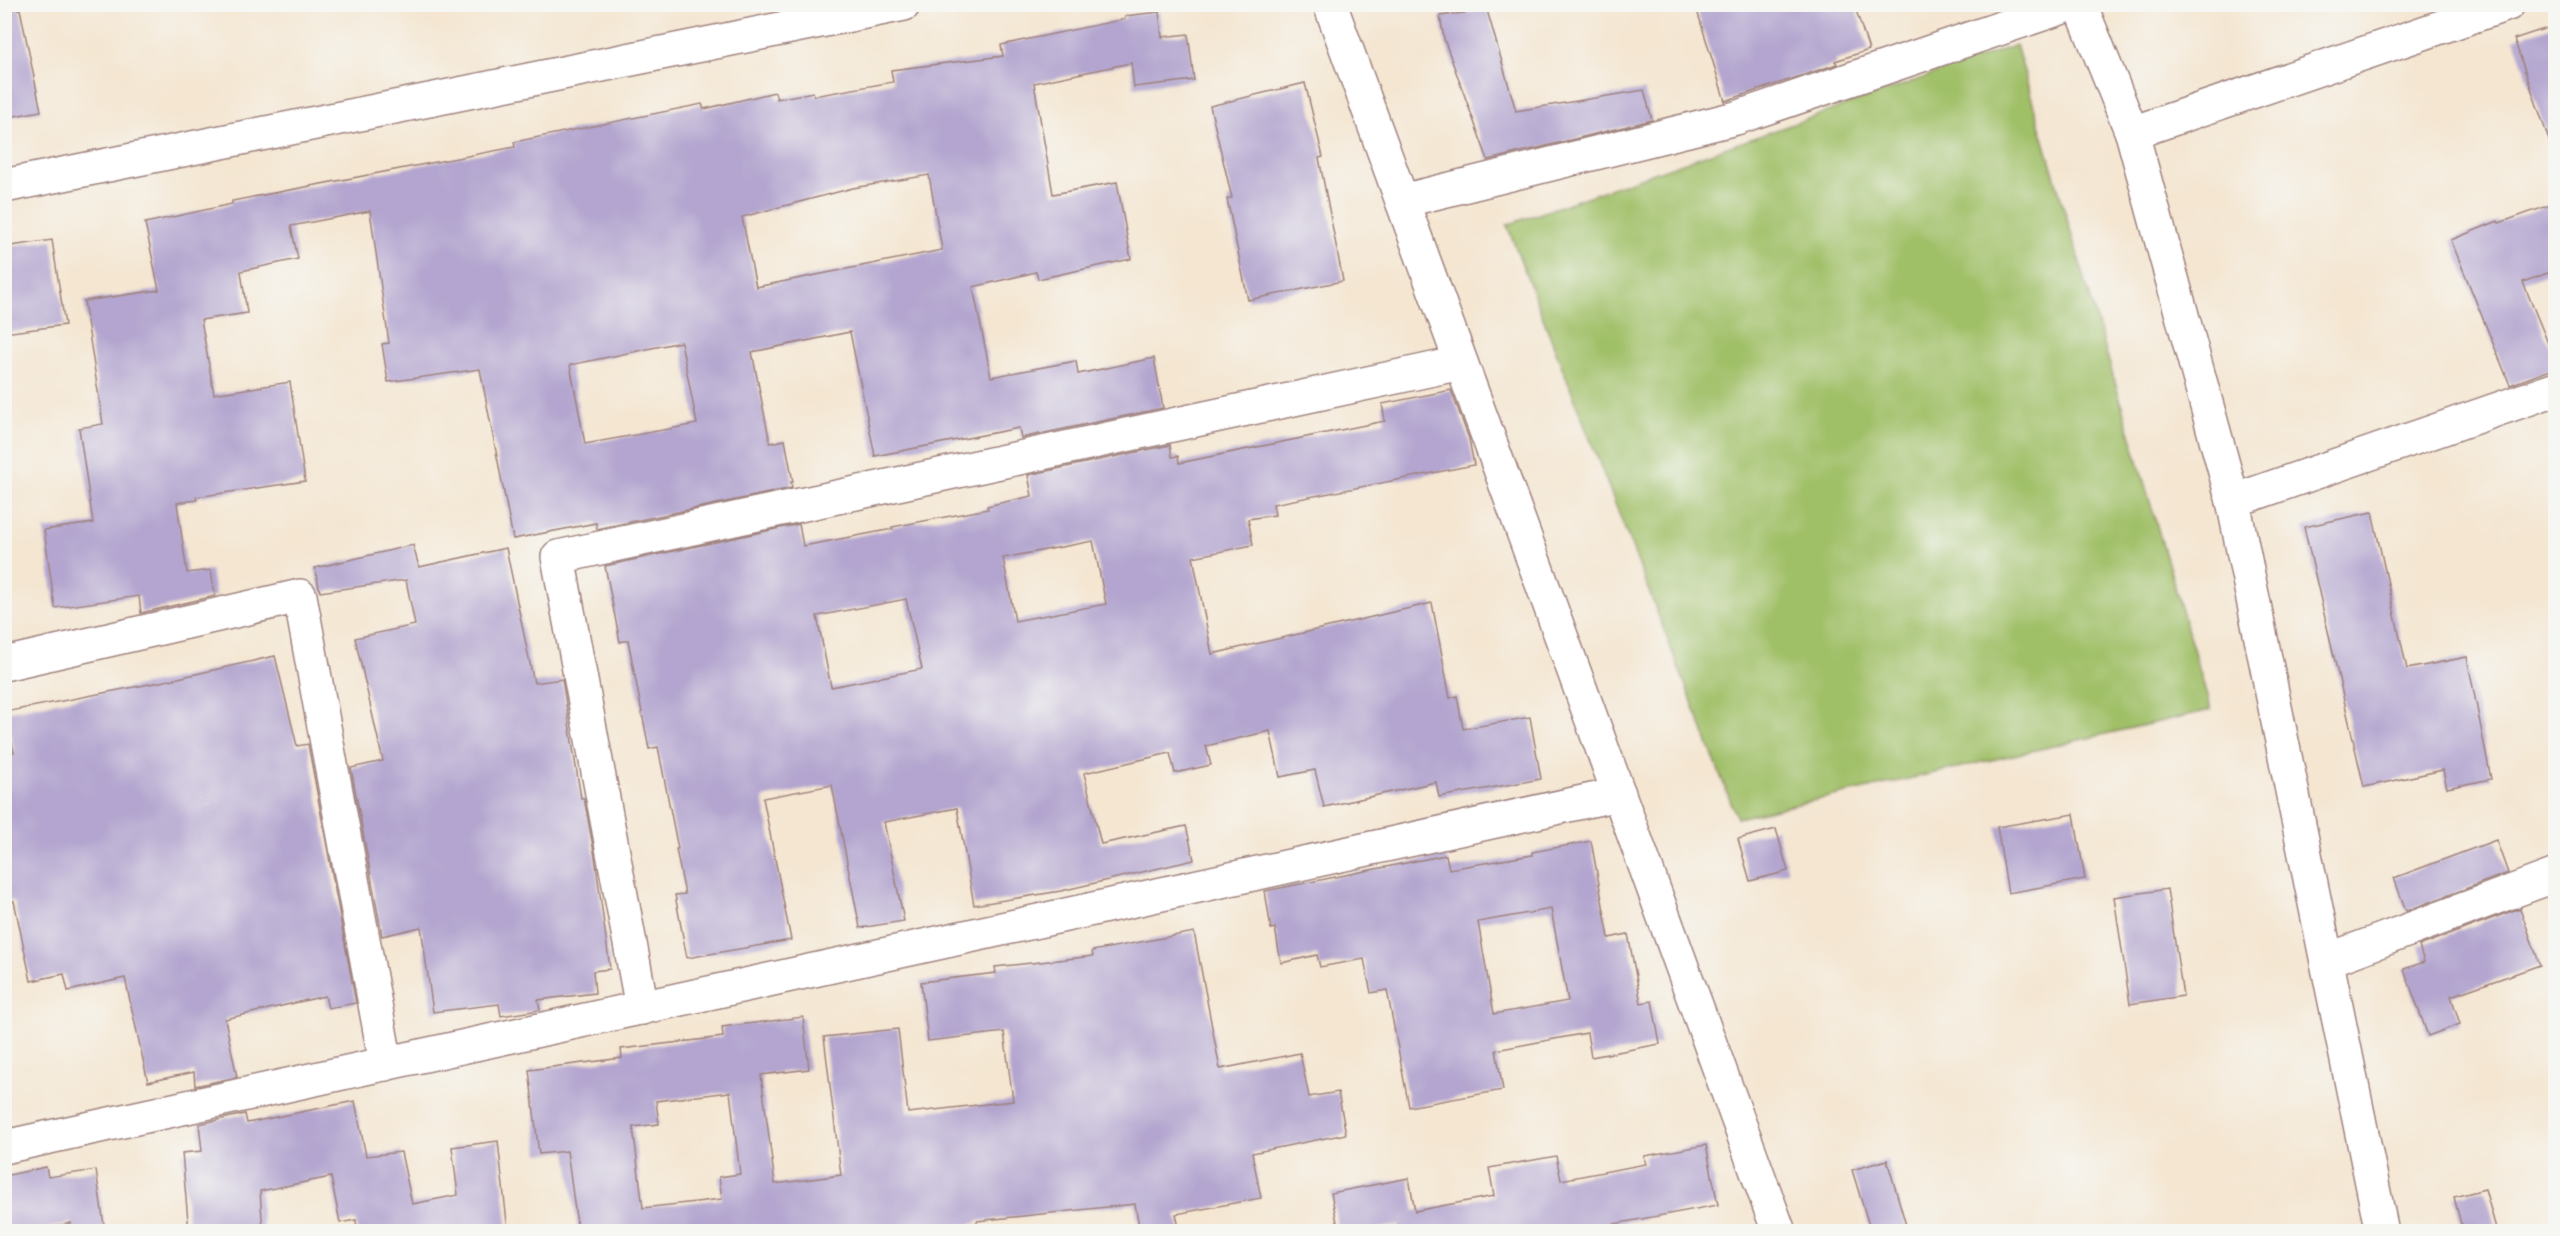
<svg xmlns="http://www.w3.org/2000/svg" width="2560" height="1236" font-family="Delius,sans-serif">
  <rect width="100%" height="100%" fill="#f6f6f2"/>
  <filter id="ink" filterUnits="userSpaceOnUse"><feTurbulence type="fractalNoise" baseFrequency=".0167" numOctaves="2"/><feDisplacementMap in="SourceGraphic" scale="12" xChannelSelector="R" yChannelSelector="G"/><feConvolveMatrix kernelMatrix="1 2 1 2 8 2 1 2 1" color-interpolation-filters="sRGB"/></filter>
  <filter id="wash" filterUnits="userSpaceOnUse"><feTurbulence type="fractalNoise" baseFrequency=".008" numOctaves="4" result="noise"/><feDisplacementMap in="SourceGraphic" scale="24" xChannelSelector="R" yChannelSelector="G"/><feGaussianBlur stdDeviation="1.35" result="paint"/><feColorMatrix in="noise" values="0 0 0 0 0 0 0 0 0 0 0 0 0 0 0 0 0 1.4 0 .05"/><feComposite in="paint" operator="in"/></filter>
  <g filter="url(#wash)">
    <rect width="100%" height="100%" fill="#f4e6d1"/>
    <path fill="#a0c068" stroke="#75704a" stroke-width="1.5" d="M 2016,45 L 2211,710 L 1737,818 L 1507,225 Z"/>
    <g id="blocks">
      <g fill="#b3a5cf" fill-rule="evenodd">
        <path d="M 1695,4 L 1854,4 L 1869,50 L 1835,61 L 1837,64 L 1725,101 Z"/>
        <path d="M 20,9 L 41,111 L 4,118 L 4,10 Z"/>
        <path d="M 1487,10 L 1516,111 L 1644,90 L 1652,120 L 1488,160 L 1444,39 L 1440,16 Z"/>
        <path d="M 1159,12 L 1162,37 L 1188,34 L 1194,80 L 1134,87 L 1131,63 L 1034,83 L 1053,194 L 1117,182 L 1131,259 L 1038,279 L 1036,272 L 973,287 L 991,377 L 1076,361 L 1078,374 L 1154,358 L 1163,408 L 1021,438 L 1019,428 L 875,456 L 850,332 L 752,352 L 770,443 L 785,440 L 793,482 L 791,482 L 792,488 L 597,529 L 596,523 L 513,539 L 480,369 L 388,382 L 382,344 L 389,343 L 370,211 L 291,226 L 298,259 L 241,271 L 247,313 L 201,320 L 214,394 L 290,382 L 305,481 L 196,497 L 197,500 L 177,503 L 187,573 L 211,570 L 215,596 L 141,613 L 139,596 L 55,608 L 44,530 L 93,523 L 79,428 L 103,424 L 84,301 L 159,290 L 145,223 L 232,204 L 232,201 L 515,147 L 514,142 L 702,104 L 704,109 L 775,92 L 777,99 L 813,92 L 814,96 L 893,82 L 891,70 L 1003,56 L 1001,45 L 1125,19 L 1125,16 ZM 929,175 L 942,250 L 756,287 L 742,217 L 853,188 ZM 681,342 L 697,424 L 585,444 L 570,365 Z"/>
        <path d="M 2556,25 L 2556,142 L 2550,143 L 2514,39 Z"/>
        <path d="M 1305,83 L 1323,157 L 1319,158 L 1343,281 L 1248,300 L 1227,199 L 1232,198 L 1210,106 Z"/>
        <path d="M 2556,203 L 2556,270 L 2523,282 L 2556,363 L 2556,368 L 2510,385 L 2451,240 L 2498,221 L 2499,223 Z"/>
        <path d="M 52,240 L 65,325 L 4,333 L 4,247 Z"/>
        <path d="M 1451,390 L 1469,439 L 1474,465 L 1273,504 L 1275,515 L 1248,519 L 1253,545 L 1193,557 L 1212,654 L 1432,603 L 1450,698 L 1457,696 L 1463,729 L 1530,717 L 1541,779 L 1439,797 L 1436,782 L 1324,807 L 1315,770 L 1280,777 L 1270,731 L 1206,746 L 1211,765 L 1175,773 L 1170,753 L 1084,773 L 1101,844 L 1186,826 L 1194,860 L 1061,891 L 974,905 L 957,808 L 884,822 L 904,921 L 860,928 L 832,785 L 763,798 L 791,940 L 687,958 L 675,895 L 685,894 L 676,849 L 678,849 L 658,747 L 649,749 L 628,640 L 620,642 L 605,566 L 799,524 L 803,546 L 893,529 L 892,527 L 988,509 L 987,506 L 1032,496 L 1028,475 L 1170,445 L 1172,457 L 1178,456 L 1179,463 L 1385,421 L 1382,404 ZM 1093,541 L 1106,604 L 1015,621 L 1003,558 ZM 906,599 L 922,669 L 831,687 L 817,616 Z"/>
        <path d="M 2372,512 L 2407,669 L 2467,657 L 2491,779 L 2447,788 L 2443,770 L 2364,787 L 2304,527 Z"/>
        <path d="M 413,545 L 419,567 L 506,548 L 534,683 L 562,679 L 581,798 L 584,798 L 595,857 L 610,969 L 593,971 L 595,993 L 538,1000 L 540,1010 L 501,1016 L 499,1004 L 433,1012 L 421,927 L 382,936 L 351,768 L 383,761 L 355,638 L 415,625 L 406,580 L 320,592 L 315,568 Z"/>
        <path d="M 275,656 L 297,746 L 308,744 L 356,1003 L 328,1008 L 325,996 L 225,1019 L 237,1077 L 195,1086 L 194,1072 L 148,1082 L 125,978 L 68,991 L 64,974 L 31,981 L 14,901 L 10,902 L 4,875 L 4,753 L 14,752 L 5,712 L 165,681 Z"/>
        <path d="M 2074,814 L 2085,879 L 2008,893 L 1997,827 Z"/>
        <path d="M 1776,829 L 1788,871 L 1750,881 L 1738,839 Z"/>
        <path d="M 2496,840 L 2508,873 L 2406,911 L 2394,878 Z"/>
        <path d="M 1591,841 L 1609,938 L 1628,934 L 1641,1003 L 1652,1001 L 1660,1044 L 1591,1057 L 1587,1033 L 1496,1050 L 1503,1090 L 1409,1107 L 1387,990 L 1371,993 L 1364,959 L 1320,967 L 1317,955 L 1281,963 L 1275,928 L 1271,929 L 1265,891 L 1446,855 L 1449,869 L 1532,855 L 1532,852 ZM 1551,909 L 1568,1001 L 1494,1014 L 1478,922 Z"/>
        <path d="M 2167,889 L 2183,996 L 2130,1004 L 2114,897 Z"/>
        <path d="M 2520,908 L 2540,965 L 2451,996 L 2460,1024 L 2428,1036 L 2404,969 L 2424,962 L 2419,946 Z"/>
        <path d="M 1194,932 L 1220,1069 L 1300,1053 L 1309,1097 L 1338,1092 L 1346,1134 L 1252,1153 L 1261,1198 L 1176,1214 L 1180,1232 L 1140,1232 L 1135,1204 L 977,1221 L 977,1223 L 941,1228 L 942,1232 L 578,1232 L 567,1151 L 539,1154 L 529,1070 L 622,1058 L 621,1049 L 723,1037 L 722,1027 L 803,1017 L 809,1069 L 761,1075 L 775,1184 L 841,1175 L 824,1037 L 898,1029 L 908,1113 L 1013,1101 L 1004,1032 L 928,1041 L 921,982 L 996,973 L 995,967 L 1093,956 L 1092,951 ZM 730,1092 L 740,1174 L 719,1177 L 722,1199 L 643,1208 L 633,1127 L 659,1124 L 656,1101 Z"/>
        <path d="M 355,1101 L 366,1156 L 401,1152 L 412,1204 L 458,1195 L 452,1147 L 498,1141 L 508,1232 L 357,1232 L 356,1220 L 340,1223 L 331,1177 L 260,1191 L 263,1232 L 189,1232 L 182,1153 L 202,1151 L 199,1124 L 245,1114 L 247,1123 Z"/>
        <path d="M 1706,1145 L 1718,1205 L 1603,1226 L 1604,1232 L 1399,1232 L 1399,1225 L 1363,1232 L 1339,1232 L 1331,1193 L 1409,1178 L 1415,1211 L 1494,1196 L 1489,1168 L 1556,1156 L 1561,1180 L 1646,1164 L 1644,1156 Z"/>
        <path d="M 1887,1160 L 1908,1232 L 1871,1232 L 1852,1170 Z"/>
        <path d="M 46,1167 L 48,1177 L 96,1170 L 105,1232 L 72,1232 L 71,1223 L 32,1232 L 4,1232 L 4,1176 Z"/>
        <path d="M 2485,1189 L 2497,1232 L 2463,1232 L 2454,1197 Z"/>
      </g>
    </g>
  </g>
  <g filter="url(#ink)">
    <use href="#blocks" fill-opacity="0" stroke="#9f827e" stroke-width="1.5"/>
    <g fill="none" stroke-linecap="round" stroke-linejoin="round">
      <g stroke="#9f827e" stroke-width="36">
        <g id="street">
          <path d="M 1330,4 L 1779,1232"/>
          <path d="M 2132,133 L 2508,4"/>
          <path d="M 4,186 L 904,4"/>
          <path d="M 1402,201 L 1736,118 L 2072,4"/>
          <path d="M 2233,501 L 2556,389"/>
          <path d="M 4,664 L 300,596 L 386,1064"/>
          <path d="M 2328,960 L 2556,875"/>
          <path d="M 642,1008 L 558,557 L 1461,363"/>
          <path d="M 4,1147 L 1619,794"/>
        </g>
      </g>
      <g stroke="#9f827e" stroke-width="36">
        <path id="primary" d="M 2080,4 L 2132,133 L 2233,501 L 2382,1232"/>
      </g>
      <use href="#street" stroke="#fff" stroke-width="33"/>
      <use href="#primary" stroke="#fff" stroke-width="33"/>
    </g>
  </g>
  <rect width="2560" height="1236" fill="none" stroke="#f6f6f2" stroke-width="24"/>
</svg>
